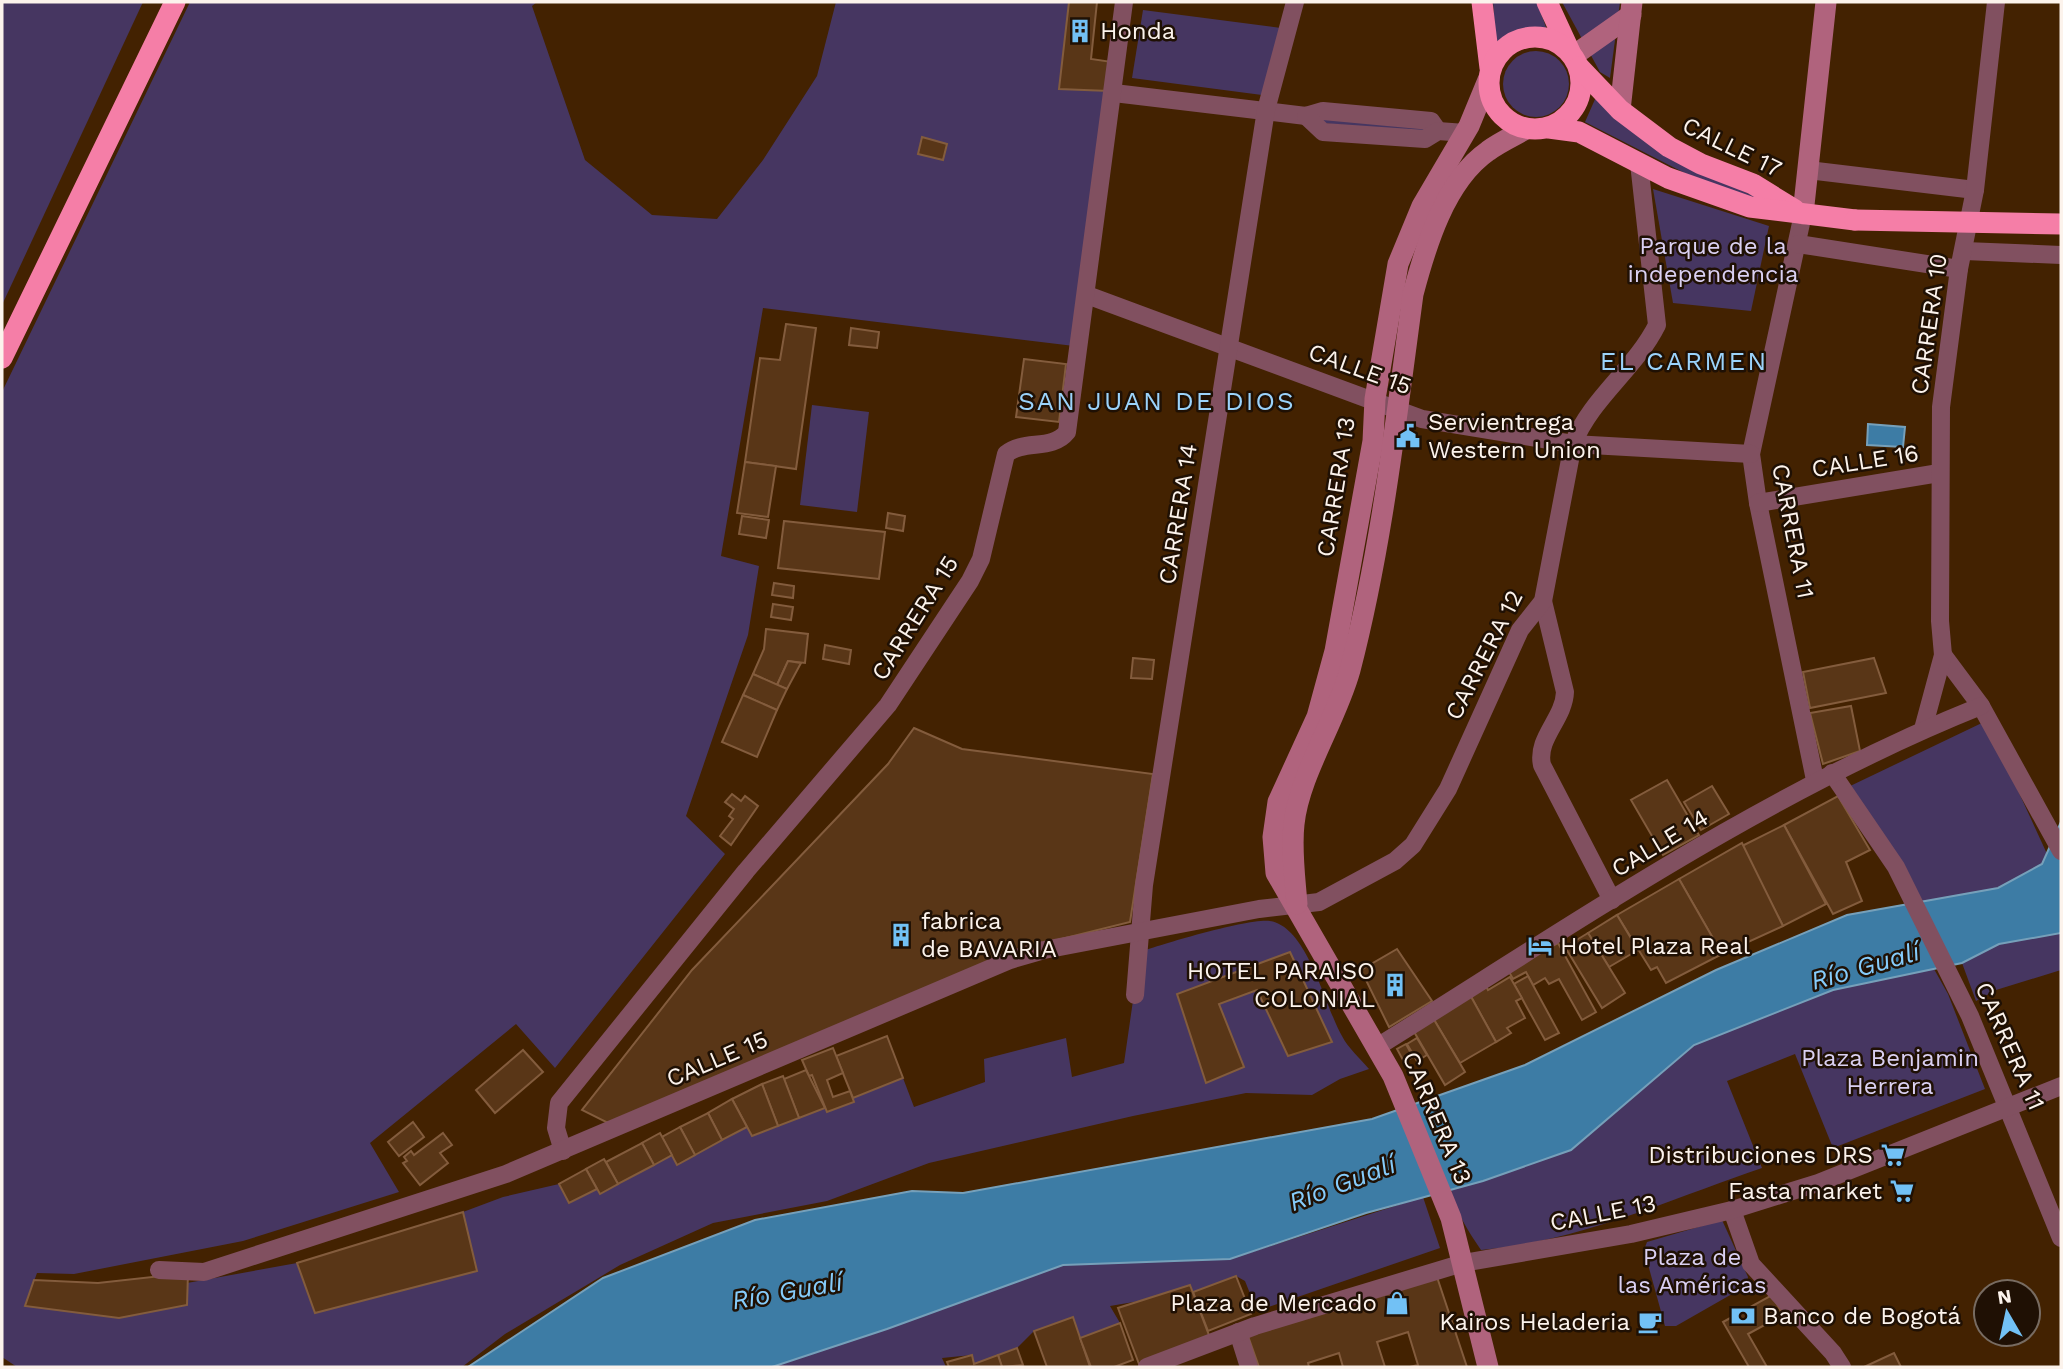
<svg xmlns="http://www.w3.org/2000/svg" width="2063" height="1369" font-family="'Work Sans',sans-serif">
  <rect width="100%" height="100%" fill="#432201"/>
  <g fill="#463661">
    <path d="M 2,2 L 143,2 L 2,305 Z"/>
    <path d="M 190,2 L 537,2 L 532,6 L 585,160 L 652,215 L 717,219 L 763,160 L 817,76 L 836,2 L 1069,2 L 1059,89 L 1109,91 L 1074,346 L 763,308 L 721,556 L 759,566 L 748,635 L 686,816 L 725,854 L 555,1068 L 516,1024 L 370,1143 L 399,1192 L 243,1241 L 74,1274 L 37,1273 L 25,1306 L 120,1318 L 187,1305 L 187,1283 L 297,1263 L 315,1313 L 477,1271 L 463,1212 L 503,1197 L 559,1184 L 569,1203 L 597,1189 L 600,1194 L 672,1155 L 677,1164 L 747,1127 L 753,1136 L 825,1108 L 827,1112 L 853,1098 L 903,1078 L 914,1107 L 985,1082 L 984,1059 L 1066,1038 L 1072,1077 L 1124,1063 L 1140,952 C 1162,944 1249,918 1270,921 C 1308,927 1325,1007 1342,1036 C 1348,1048 1360,1058 1369,1069 L 1340,1079 L 1312,1095 L 1246,1093 L 1133,1116 L 929,1163 L 827,1201 L 713,1223 L 620,1265 L 505,1334 L 462,1367 L 17,1367 L 2,1357 L 2,392 Z"/>
    <path d="M 1493,2 L 1537,2 L 1547,30 L 1513,35 L 1496,46 Z"/>
    <path d="M 1562,2 L 1620,2 L 1610,78 L 1600,72 Z"/>
    <path d="M 1143,10 L 1281,28 L 1262,95 L 1132,78 Z"/>
    <circle cx="1536" cy="84" r="33"/>
    <path d="M 1596,97 L 1686,164 L 1760,199 L 1710,186 L 1585,122 Z"/>
    <path d="M 1283,110 L 1457,130 L 1454,136 L 1281,119 Z"/>
    <path d="M 1653,189 L 1769,226 L 1751,311 L 1673,303 Z"/>
    <path d="M 812,405 L 869,412 L 857,512 L 800,505 Z"/>
    <path d="M 1986,721 L 2048,856 C 2028,889 1953,898 1918,904 L 1846,788 Z"/>
    <path d="M 2061,933 L 2061,970 L 1996,990 L 1976,1001 L 1962,963 L 1999,944 Z"/>
    <path d="M 1934,969 L 1948,994 L 1985,1089 L 1833,1148 L 1795,1054 L 1727,1081 L 1762,1168 C 1671,1199 1577,1242 1481,1250 C 1468,1231 1456,1212 1451,1190 L 1571,1150 L 1694,1045 L 1833,990 Z"/>
    <path d="M 1423,1197 L 1440,1248 L 1257,1311 L 1245,1281 L 1236,1276 L 1193,1292 L 1110,1306 L 1120,1323 L 1080,1338 L 1072,1317 L 1034,1331 L 1017,1348 L 974,1364 L 972,1355 L 942,1358 L 946,1367 L 772,1367 L 887,1329 L 1063,1265 L 1230,1259 Z"/>
    <path d="M 1722,1220 L 1748,1277 L 1746,1286 L 1676,1326 L 1665,1326 L 1644,1250 L 1647,1242 Z"/>
  </g>
  <g fill="#3d7ca5" stroke="#76a0ba" stroke-width="2">
    <path d="M 1868,424 L 1905,427 L 1903,447 L 1867,445 Z"/>
    <path d="M 2061,822 L 2061,933 L 1999,944 L 1962,963 L 1833,990 L 1694,1045 L 1571,1150 L 1483,1181 L 1366,1213 L 1230,1259 L 1063,1265 L 887,1329 L 772,1367 L 468,1367 L 603,1278 L 755,1220 L 912,1191 L 963,1193 L 1372,1119 L 1525,1065 L 1716,970 L 1847,915 L 1998,888 L 2042,864 Z"/>
  </g>
  <g fill="#593617" stroke="#835c3d" stroke-width="2">
    <path d="M 1069,2 L 1097,2 L 1091,59 L 1112,62 L 1109,91 L 1059,89 Z"/>
    <path d="M 922,137 L 947,144 L 943,160 L 918,154 Z"/>
    <path d="M 786,324 L 816,328 L 796,469 L 745,462 L 760,358 L 780,360 Z"/>
    <path d="M 851,328 L 879,332 L 877,348 L 849,345 Z"/>
    <path d="M 1024,359 L 1066,364 L 1059,422 L 1016,417 Z"/>
    <path d="M 745,462 L 776,466 L 768,517 L 737,513 Z"/>
    <path d="M 888,513 L 905,516 L 903,531 L 886,528 Z"/>
    <path d="M 742,516 L 769,520 L 766,538 L 739,534 Z"/>
    <path d="M 784,521 L 885,532 L 879,579 L 778,568 Z"/>
    <path d="M 774,583 L 794,586 L 793,598 L 772,595 Z"/>
    <path d="M 773,604 L 793,607 L 791,620 L 771,617 Z"/>
    <path d="M 766,629 L 808,634 L 805,663 L 788,661 L 777,685 L 753,674 L 764,649 Z"/>
    <path d="M 825,645 L 851,650 L 849,664 L 823,659 Z"/>
    <path d="M 1133,658 L 1154,660 L 1152,679 L 1131,678 Z"/>
    <path d="M 1874,658 L 1886,693 L 1810,708 L 1803,672 Z"/>
    <path d="M 788,661 L 801,663 L 787,689 L 777,685 Z"/>
    <path d="M 753,674 L 787,689 L 777,710 L 743,695 Z"/>
    <path d="M 743,695 L 777,710 L 757,757 L 722,742 Z"/>
    <path d="M 1851,706 L 1860,751 L 1823,764 L 1810,713 Z"/>
    <path d="M 914,728 L 962,749 L 1153,774 L 1130,922 L 1025,948 L 608,1123 L 582,1110 L 692,970 L 888,764 Z"/>
    <path d="M 1667,780 L 1699,835 L 1663,855 L 1631,800 Z"/>
    <path d="M 1712,786 L 1729,814 L 1701,830 L 1684,802 Z"/>
    <path d="M 732,794 L 741,801 L 745,796 L 758,806 L 731,845 L 720,836 L 733,819 L 729,816 L 734,809 L 725,802 Z"/>
    <path d="M 1838,796 L 1870,850 L 1846,862 L 1862,901 L 1833,914 L 1784,825 Z"/>
    <path d="M 1784,825 L 1826,904 L 1783,926 L 1742,846 Z"/>
    <path d="M 1742,843 L 1783,926 L 1722,954 L 1679,879 Z"/>
    <path d="M 1679,879 L 1722,954 L 1666,983 L 1657,967 L 1651,970 L 1617,915 Z"/>
    <path d="M 1617,915 L 1638,950 L 1609,967 L 1588,933 Z"/>
    <path d="M 1588,933 L 1625,993 L 1602,1008 L 1565,947 Z"/>
    <path d="M 1558,943 L 1596,1012 L 1582,1020 L 1559,979 L 1549,984 L 1545,978 L 1533,985 L 1526,972 L 1513,979 L 1508,970 Z"/>
    <path d="M 1397,949 L 1432,1001 L 1389,1027 L 1361,970 Z"/>
    <path d="M 1290,952 L 1332,1042 L 1288,1056 L 1257,990 L 1219,1004 L 1244,1067 L 1206,1083 L 1177,994 Z"/>
    <path d="M 1528,976 L 1559,1033 L 1545,1040 L 1514,984 Z"/>
    <path d="M 1510,977 L 1522,998 L 1516,1001 L 1525,1018 L 1507,1028 L 1511,1033 L 1496,1042 L 1469,993 L 1485,984 L 1488,990 Z"/>
    <path d="M 1469,993 L 1496,1042 L 1460,1063 L 1433,1018 Z"/>
    <path d="M 1433,1018 L 1465,1072 L 1445,1085 L 1413,1030 Z"/>
    <path d="M 887,1036 L 903,1078 L 853,1098 L 836,1056 Z"/>
    <path d="M 1417,1038 L 1427,1055 L 1417,1061 L 1407,1044 Z"/>
    <path d="M 1406,1044 L 1413,1057 L 1404,1062 L 1397,1049 Z"/>
    <path d="M 833,1048 L 843,1073 L 827,1080 L 833,1097 L 850,1091 L 854,1102 L 827,1112 L 812,1075 L 809,1076 L 802,1060 Z"/>
    <path d="M 523,1050 L 543,1072 L 495,1113 L 476,1090 Z"/>
    <path d="M 806,1070 L 825,1108 L 799,1118 L 784,1079 Z"/>
    <path d="M 783,1076 L 799,1118 L 778,1126 L 762,1084 Z"/>
    <path d="M 762,1084 L 778,1126 L 752,1136 L 732,1099 Z"/>
    <path d="M 732,1099 L 747,1127 L 722,1140 L 708,1113 Z"/>
    <path d="M 708,1113 L 722,1140 L 695,1155 L 680,1127 Z"/>
    <path d="M 413,1122 L 424,1137 L 399,1156 L 388,1142 Z"/>
    <path d="M 680,1127 L 695,1155 L 677,1165 L 662,1137 Z"/>
    <path d="M 443,1133 L 452,1145 L 440,1153 L 448,1163 L 420,1185 L 403,1163 L 407,1161 L 404,1157 L 411,1151 L 414,1155 Z"/>
    <path d="M 660,1133 L 672,1155 L 654,1165 L 642,1143 Z"/>
    <path d="M 642,1143 L 654,1165 L 618,1184 L 606,1162 Z"/>
    <path d="M 604,1159 L 618,1184 L 600,1194 L 586,1169 Z"/>
    <path d="M 586,1169 L 597,1189 L 569,1203 L 559,1184 Z"/>
    <path d="M 463,1212 L 477,1271 L 315,1313 L 297,1263 Z"/>
    <path d="M 188,1273 L 187,1305 L 119,1318 L 25,1306 L 34,1280 L 98,1283 Z"/>
    <path d="M 1436,1274 L 1467,1367 L 1410,1367 L 1418,1365 L 1408,1332 L 1377,1342 L 1385,1367 L 1343,1367 L 1339,1353 L 1308,1363 L 1309,1367 L 1259,1367 L 1248,1336 Z"/>
    <path d="M 1236,1276 L 1251,1314 L 1208,1331 L 1193,1292 Z"/>
    <path d="M 1190,1285 L 1210,1338 L 1139,1364 L 1118,1308 Z"/>
    <path d="M 1772,1295 L 1783,1315 L 1748,1334 L 1767,1367 L 1749,1367 L 1723,1322 Z"/>
    <path d="M 1073,1317 L 1090,1367 L 1047,1367 L 1034,1331 Z"/>
    <path d="M 1120,1323 L 1133,1360 L 1114,1367 L 1091,1367 L 1080,1338 Z"/>
    <path d="M 1017,1348 L 1023,1365 L 1002,1367 L 998,1355 Z"/>
    <path d="M 1894,1353 L 1901,1367 L 1864,1367 Z"/>
    <path d="M 972,1355 L 974,1364 L 998,1355 L 1002,1367 L 949,1367 L 947,1362 Z"/>
  </g>
  <g fill="none" stroke-linecap="round" stroke-linejoin="round">
    <g stroke="#815060" stroke-width="18">
      <path d="M 1114,93 L 1306,116 L 1323,111 L 1431,121 L 1438,131"/>
      <path d="M 1306,116 L 1323,132 L 1425,139 L 1438,131 L 1465,133"/>
      <path d="M 1808,170 L 1975,190"/>
      <path d="M 1803,214 L 1751,454 L 1758,503 L 1815,780"/>
      <path d="M 1798,244 L 1959,269"/>
      <path d="M 1965,251 L 2061,255"/>
      <path d="M 1087,295 L 1422,419 L 1573,444 L 1751,454"/>
      <path d="M 1758,503 L 1939,473"/>
      <path d="M 1543,601 L 1565,692 C 1564,719 1536,738 1542,765 L 1612,900"/>
      <path d="M 1943,655 L 1981,706 L 2061,851"/>
      <path d="M 1923,729 L 1943,655 L 1940,621 L 1941,407 L 1959,269 L 1975,190 L 1996,2"/>
      <path d="M 1832,773 L 1896,867 L 1970,1016 L 2061,1238"/>
      <path d="M 1135,995 L 1144,885 L 1266,110 L 1295,2"/>
      <path d="M 1377,1047 C 1573,925 1766,792 1981,706"/>
      <path d="M 563,1151 L 556,1128 L 559,1103 L 746,871 L 888,705 L 970,581 L 981,559 L 1006,454 C 1024,439 1052,451 1067,432 L 1124,2"/>
      <path d="M 1732,1210 L 1751,1264 L 1833,1353 L 1842,1367"/>
      <path d="M 159,1270 L 204,1272 L 506,1174 L 1010,960 L 1044,950 L 1259,909 L 1319,902 L 1395,861 L 1413,845 L 1448,789 L 1520,630 L 1543,601 L 1573,444 C 1591,398 1635,369 1657,325 L 1639,163"/>
      <path d="M 1238,1332 L 1249,1367"/>
      <path d="M 1147,1367 L 1255,1326 L 1463,1263 L 1631,1234 L 1732,1210 L 1818,1183 L 2061,1086"/>
    </g>
    <g stroke="#b0637d" stroke-width="21">
      <path d="M 1573,56 L 1631,15"/>
      <path d="M 1488,80 L 1469,126 L 1422,206 L 1398,264 L 1375,399 L 1373,441 L 1335,651 L 1317,717 L 1278,802 L 1273,837 L 1276,873 L 1393,1076 L 1451,1218 L 1488,1367"/>
      <path d="M 1620,110 L 1632,2"/>
      <path d="M 1803,214 L 1826,2"/>
      <path d="M 1297,904 C 1295,878 1291,850 1294,824 C 1299,775 1336,721 1350,670 C 1382,547 1396,419 1413,294 C 1426,245 1445,181 1488,151 C 1500,142 1514,136 1526,129"/>
    </g>
    <g stroke="#f57ea7" stroke-width="21">
      <path d="M 1482,2 L 1490,68"/>
      <path d="M 1547,2 L 1570,52"/>
      <circle cx="1535" cy="83" r="46"/>
      <path d="M 1579,67 L 1620,110 L 1669,147 L 1701,164 L 1753,184 L 1795,210"/>
      <path d="M 1549,128 L 1579,132 L 1668,178 L 1750,207 L 1855,220"/>
      <path d="M 2,358 L 175,2"/>
    </g>
    <path stroke="#f57ea7" stroke-width="21" d="M 1855,220 L 2061,224"/>
  </g>
  <defs>
    <g id="building-bare" transform="scale(1.89)"><path d="M-4-6H4V6H1V3H-1V6H-4ZM-2.5-4.3h1.7v1.8h-1.7ZM.8-4.3h1.7v1.8H.8ZM-2.5-1h1.7V.8h-1.7ZM.8-1h1.7V.8H.8Z" fill="#72c1f5" stroke="#1f1004" stroke-width="2.5" paint-order="stroke"/></g>
    <g id="civic-bare" transform="scale(1.89)"><path d="M-.6-6.5H3V-4.5H.6V-3L4-1V1h2V6H-6V1h2V-1L-.6-3ZM-1.2 2.5V6h2.4V2.5Z" fill="#72c1f5" stroke="#1f1004" stroke-width="2.5" paint-order="stroke"/></g>
    <g id="hotel-bare" transform="scale(1.89)"><path d="M-6-4.5h1.5V1H6V5H4.5V3h-9V5H-6ZM-4 0a1.8 1.8 0 1 1 3.6 0ZM.5 0V-2.5h3Q6-2.5 6 0Z" fill="#72c1f5" stroke="#1f1004" stroke-width="2.5" paint-order="stroke"/></g>
    <g id="supermarket-bare" transform="scale(1.89)"><path d="M-6-5.5h2.5l.6 2H6L4.5 2H-2.5L-4.4-4H-6ZM-1.5 3.2a1.3 1.3 0 1 0 .1 0ZM3 3.2a1.3 1.3 0 1 0 .1 0Z" fill="#72c1f5" stroke="#1f1004" stroke-width="2.5" paint-order="stroke"/></g>
    <g id="shop-bare" transform="scale(1.89)"><path d="M-5-2.5h2.3a2.7 3.5 0 0 1 5.4 0H5L5.5 6h-11ZM-1.5-2.5h3a1.5 2.3 0 0 0-3 0Z" fill="#72c1f5" stroke="#1f1004" stroke-width="2.5" paint-order="stroke"/></g>
    <g id="bank-bare" transform="scale(1.89)"><path d="M-6-4H6V4H-6ZM0-2.3a2.3 2.3 0 1 0 0 4.6a2.3 2.3 0 1 0 0-4.6Z" fill="#72c1f5" stroke="#1f1004" stroke-width="2.5" paint-order="stroke"/></g>
    <g id="cafe-bare" transform="scale(1.89)"><path d="M-5.5-4.5H6V0H3Q3 3.5 0 3.5H-2.5Q-5.5 3.5-5.5 0ZM3-3.2v2h1.7v-2ZM-6 4.5H4V6H-6Z" fill="#72c1f5" stroke="#1f1004" stroke-width="2.5" paint-order="stroke"/></g>
  </defs>
  <g fill-rule="evenodd">
    <use href="#building-bare" x="1080" y="31"/>
    <use href="#civic-bare" x="1408" y="436"/>
    <use href="#building-bare" x="901" y="935"/>
    <use href="#hotel-bare" x="1540" y="946"/>
    <use href="#building-bare" x="1395" y="985"/>
    <use href="#supermarket-bare" x="1893" y="1155"/>
    <use href="#supermarket-bare" x="1902" y="1191"/>
    <use href="#shop-bare" x="1397" y="1303"/>
    <use href="#bank-bare" x="1743" y="1316"/>
    <use href="#cafe-bare" x="1650" y="1322"/>
  </g>
  <g text-anchor="middle" stroke-width="5" stroke-linejoin="round" paint-order="stroke">
    <g font-size="24" fill="#fcf3ec" stroke="#1f1004" text-anchor="start">
      <text x="1100" y="39">Honda</text>
      <text x="1428" y="430">Servientrega<tspan x="1428" dy="28">Western Union</tspan></text>
      <text x="921" y="929">fabrica<tspan x="921" dy="28">de BAVARIA</tspan></text>
      <text x="1560" y="954">Hotel Plaza Real</text>
      <text x="1375" y="979" text-anchor="end">HOTEL PARAISO<tspan x="1375" dy="28">COLONIAL</tspan></text>
      <text x="1873" y="1163" text-anchor="end">Distribuciones DRS</text>
      <text x="1882" y="1199" text-anchor="end">Fasta market</text>
      <text x="1377" y="1311" text-anchor="end">Plaza de Mercado</text>
      <text x="1763" y="1324">Banco de Bogotá</text>
      <text x="1630" y="1330" text-anchor="end">Kairos Heladeria</text>
    </g>
    <g font-size="24" fill="#fcf3ec" stroke="#1f1004">
      <text transform="translate(1732 147) rotate(26)" y="8">CALLE 17</text>
      <text transform="translate(1929 324) rotate(-82)" y="8">CARRERA 10</text>
      <text transform="translate(1360 369) rotate(20)" y="8">CALLE 15</text>
      <text transform="translate(1865 461) rotate(-9)" y="8">CALLE 16</text>
      <text transform="translate(1336 487) rotate(-81)" y="8">CARRERA 13</text>
      <text transform="translate(1178 514) rotate(-81)" y="8">CARRERA 14</text>
      <text transform="translate(1793 531) rotate(79)" y="8">CARRERA 11</text>
      <text transform="translate(915 618) rotate(-58)" y="8">CARRERA 15</text>
      <text transform="translate(1484 655) rotate(-63)" y="8">CARRERA 12</text>
      <text transform="translate(1660 843) rotate(-31)" y="8">CALLE 14</text>
      <text transform="translate(2010 1046) rotate(66)" y="8">CARRERA 11</text>
      <text transform="translate(717 1059) rotate(-23)" y="8">CALLE 15</text>
      <text transform="translate(1437 1118) rotate(67)" y="8">CARRERA 13</text>
      <text transform="translate(1603 1213) rotate(-11)" y="8">CALLE 13</text>
    </g>
    <g font-size="24" fill="#dad0f2" stroke="#1f1004">
      <text x="1713" y="254">Parque de la<tspan x="1713" dy="28">independencia</tspan></text>
      <text x="1890" y="1066">Plaza Benjamin<tspan x="1890" dy="28">Herrera</tspan></text>
      <text x="1692" y="1265">Plaza de<tspan x="1692" dy="28">las Américas</tspan></text>
    </g>
    <g font-size="26" letter-spacing="2" fill="#9bd3fb" stroke="#1f1004">
      <text x="1684" y="370">EL CARMEN</text>
      <text x="1157" y="410">SAN JUAN DE DIOS</text>
    </g>
    <g font-size="26" font-style="italic" fill="#86ccfb" stroke="#1f1004">
      <text transform="translate(1865 966) rotate(-16)" y="9">Río Gualí</text>
      <text transform="translate(1342 1183) rotate(-21)" y="9">Río Gualí</text>
      <text transform="translate(787 1291) rotate(-10)" y="9">Río Gualí</text>
    </g>
  </g>
  <rect width="2063" height="1369" fill="none" stroke="#fcf3ec" stroke-width="7"/>
  <g transform="translate(2007 1313) rotate(351)"><circle r="33" fill="#1f1004" stroke="#776b61" stroke-width="2"/>
  <path d="M0-5L12 26L0 18L-12 26Z" fill="#72c1f5"/>
  <text y="-10" font-size="19" font-weight="bold" text-anchor="middle" fill="#fcf3ec">N</text>
  </g>
</svg>
